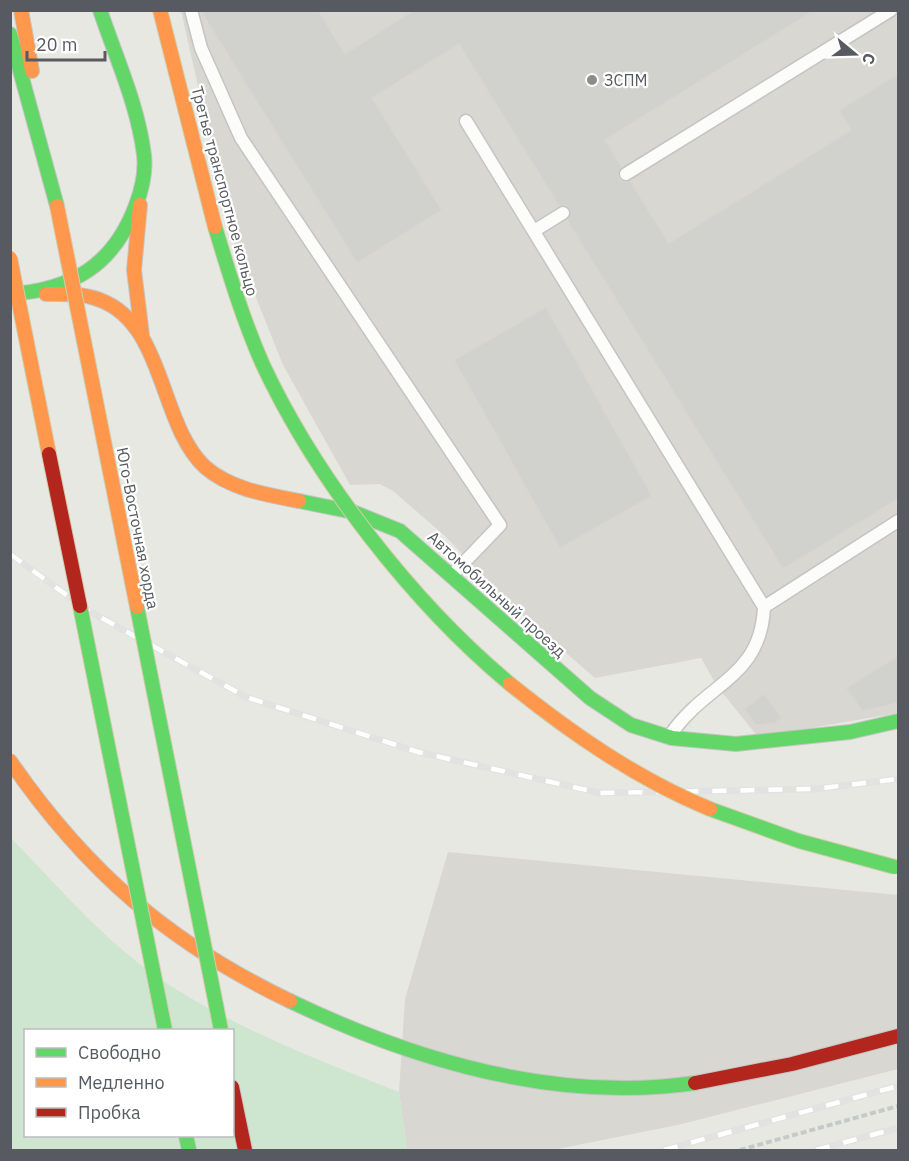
<svg xmlns="http://www.w3.org/2000/svg" width="909" height="1161" font-family="'IBM Plex Sans',sans-serif">
  <rect width="100%" height="100%" fill="#e8e8e2"/>
  <g fill="#d8d7d1">
    <path d="M 181,11 L 898,11 L 898,713 L 758,737 L 717,686 L 701,658 L 595,678 L 521,614 L 445,536 L 393,491 L 380,484 L 350,485 L 283,365 L 233,240 Z"/>
    <path d="M 448,852 L 898,895 L 898,1069 L 682,1124 L 553,1150 L 407,1150 L 399,1092 L 405,999 Z"/>
  </g>
  <path fill="#cee6cf" fill-rule="evenodd" d="M 10,837 C 61,889 109,947 171,986 C 242,1031 321,1061 399,1092 L 407,1150 L 11,1150 ZM 26,1030 L 232,1030 L 232,1136 L 26,1136 Z"/>
  <g fill="#d1d1cd" stroke="#d8d6d1" stroke-width="1.5">
    <path d="M 200,10 L 318,10 L 345,54 L 414,10 L 815,10 L 605,140 L 622,167 L 618,174 L 619,179 L 626,182 L 630,181 L 669,243 L 851,130 L 839,110 L 898,74 L 898,499 L 783,569 L 567,220 L 570,209 L 566,206 L 559,206 L 459,44 L 372,98 L 442,210 L 357,263 Z"/>
    <path d="M 546,307 L 652,496 L 560,548 L 454,360 Z"/>
    <path d="M 898,656 L 898,703 L 862,711 L 846,688 Z"/>
    <path d="M 764,694 L 782,718 L 775,723 L 756,725 L 744,709 Z"/>
  </g>
  <g fill="none" stroke-linecap="round" stroke-linejoin="round">
    <g stroke="#c4c4c3" stroke-width="15">
      <g id="lane">
        <path d="M 191,10 L 201,48 L 241,138 L 500,525 L 451,576"/>
        <path d="M 466,121 L 764,607"/>
        <path d="M 626,174 L 891,10"/>
        <path d="M 534,231 L 563,213"/>
        <path d="M 671,734 C 707,682 761,678 764,607 L 898,521"/>
      </g>
    </g>
    <g stroke="#c4c5c4" stroke-width="16">
      <g id="fast">
        <path d="M 10,34 L 57,206"/>
        <path d="M 10,294 C 72,290 114,265 136,205 C 142,189 146,172 144,155 C 138,105 116,58 100,10"/>
        <path d="M 299,501 L 353,512 L 400,531 L 590,698 L 631,725 L 672,738 L 736,744 L 850,732 L 898,721"/>
        <path d="M 290,1001 C 415,1061 556,1103 695,1083"/>
        <path d="M 186,1136 L 189,1150"/>
      </g>
    </g>
    <g stroke="#c4c5c4" stroke-width="16">
      <g id="slow">
        <path d="M 21,10 L 32,71"/>
        <path d="M 140,205 L 134,270 L 142,335"/>
        <path d="M 46,294 C 64,294 83,293 100,300 C 165,324 159,424 205,467 C 230,489 267,495 299,501"/>
        <path d="M 10,761 C 86,871 169,943 290,1001"/>
      </g>
    </g>
    <g stroke="#c4c5c4" stroke-width="16">
      <g id="jam">
        <path d="M 695,1083 L 792,1064 L 898,1036"/>
        <path d="M 232,1087 L 245,1150"/>
      </g>
    </g>
    <path stroke="#c5cac8" stroke-width="4" stroke-dasharray="6 3" stroke-linecap="butt" d="M 740,1150 L 898,1106"/>
    <use href="#lane" stroke="#fcfcfb" stroke-width="12"/>
    <use href="#fast" stroke="#63d668" stroke-width="14"/>
    <use href="#slow" stroke="#ff974d" stroke-width="14"/>
    <use href="#jam" stroke="#b3261e" stroke-width="14"/>
    <g stroke="#e2e2e1" stroke-width="7">
      <g id="rail">
        <path d="M 10,554 L 87,610 L 246,697 L 418,752 L 600,793 L 814,789 L 898,779"/>
        <path d="M 664,1150 L 898,1086"/>
        <path d="M 816,1150 L 898,1128"/>
      </g>
    </g>
    <use href="#rail" stroke="#fff" stroke-width="4.5" stroke-dasharray="14" stroke-linecap="butt"/>
    <g stroke="#d1cdae" stroke-width="16" stroke-linecap="butt">
      <g id="fast-bridge">
        <path d="M 215,227 C 229,273 243,320 263,365 C 317,480 413,603 510,684"/>
        <path d="M 80,606 L 165,1030"/>
        <path d="M 137,607 L 221,1030"/>
        <path d="M 710,809 L 799,841 L 895,867"/>
      </g>
    </g>
    <g stroke="#d1cdae" stroke-width="16" stroke-linecap="butt">
      <g id="slow-bridge">
        <path d="M 160,10 L 215,227"/>
        <path d="M 57,206 L 137,607"/>
        <path d="M 10,258 L 49,454"/>
        <path d="M 510,684 C 571,733 637,779 710,809"/>
      </g>
    </g>
    <g stroke="#d1cdae" stroke-width="16" stroke-linecap="butt">
      <path id="jam-bridge" d="M 49,454 L 80,606"/>
    </g>
    <use href="#fast-bridge" stroke="#63d668" stroke-width="14"/>
    <use href="#slow-bridge" stroke="#ff974d" stroke-width="14"/>
    <use href="#jam-bridge" stroke="#b3261e" stroke-width="14"/>
  </g>
  <circle fill="#8a8c8e" stroke="#fff" stroke-width="2" cx="592" cy="80" r="6"/>
  <g text-anchor="middle" stroke-width="4.5" stroke-linejoin="round" paint-order="stroke">
    <g font-size="16" fill="#575a60" stroke="#fff" text-anchor="start">
      <text x="604" y="86">ЗСПМ</text>
    </g>
    <g font-size="16" fill="#575a60" stroke="#fff">
      <text transform="translate(225 191) rotate(75)" y="6">Третье транспортное кольцо</text>
      <text transform="translate(138 528) rotate(79)" y="6">Юго-Восточная хорда</text>
      <text transform="translate(497 594) rotate(42)" y="6">Автомобильный проезд</text>
    </g>
  </g>
  <rect width="909" height="1161" fill="none" stroke="#575a60" stroke-width="24"/>
  <rect x="24" y="1029" width="210" height="108" fill="#ffffff" stroke="#bcbdbf" stroke-width="1.5"/>
  <rect x="36" y="1048" width="30" height="9" fill="#63d668" stroke="#bcbdbf" stroke-width="1.5"/>
  <text x="78" y="1059" font-size="18" fill="#575a60">Свободно</text>
  <rect x="36" y="1078" width="30" height="9" fill="#ff974d" stroke="#bcbdbf" stroke-width="1.5"/>
  <text x="78" y="1089" font-size="18" fill="#575a60">Медленно</text>
  <rect x="36" y="1108" width="30" height="9" fill="#b3261e" stroke="#bcbdbf" stroke-width="1.5"/>
  <text x="78" y="1119" font-size="18" fill="#575a60">Пробка</text>
  <g transform="translate(855 54) rotate(109)" stroke="#ffffff" stroke-width="4.5" paint-order="stroke">
  <path d="M0-4.5L10 22L0 15L-10 22Z" fill="#575a60"/>
  <text y="-9" font-size="16" font-weight="bold" text-anchor="middle" fill="#575a60">С</text>
  </g>
  <path d="M27 51v9h78v-9" fill="none" stroke="#575a60" stroke-width="3"/>
  <text x="36" y="51" font-size="18" fill="#575a60" stroke="#ffffff" stroke-width="4.5" paint-order="stroke">20 m</text>
</svg>
